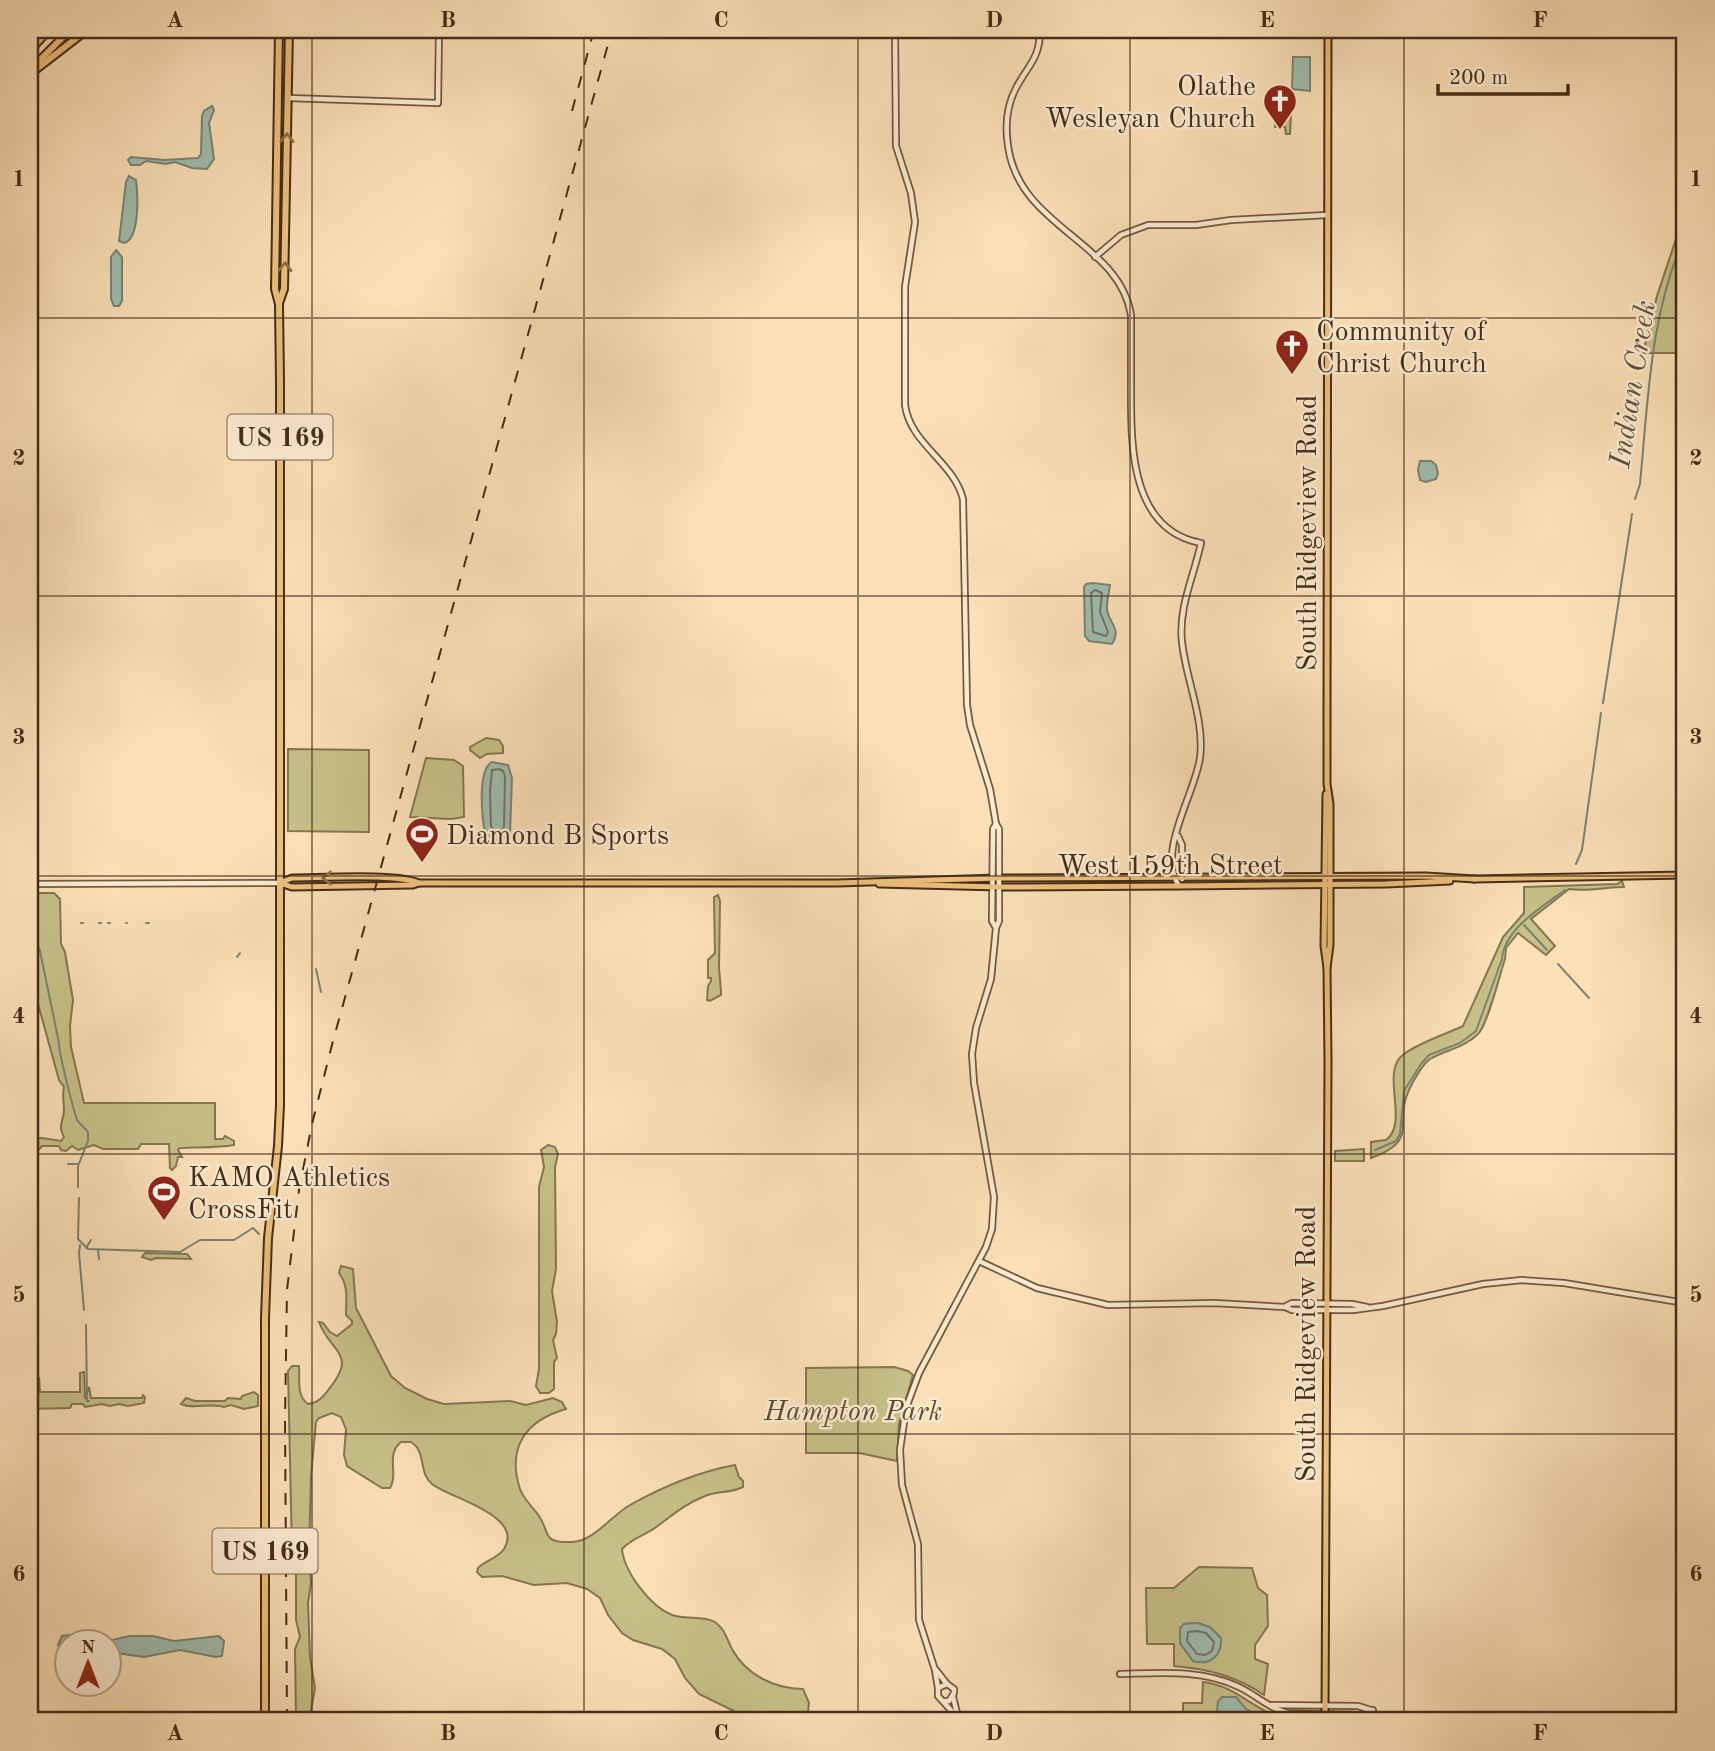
<svg xmlns="http://www.w3.org/2000/svg" width="1715" height="1751" font-family="'Old Standard TT',serif">
  <rect width="100%" height="100%" fill="#fbe0b8"/>
  <filter id="stains"><feTurbulence type="fractalNoise" baseFrequency=".00286" numOctaves="4"/><feColorMatrix values="0 0 0 0 .2 0 0 0 0 .09 0 0 0 0 .02 0 0 0 .5 -.17"/></filter>
  <radialGradient id="worn" r=".72"><stop offset=".6" stop-color="#630" stop-opacity="0"/><stop offset="1" stop-color="#630" stop-opacity=".3"/></radialGradient>
  <g fill="#c7c089" stroke="#867650" stroke-width="2" fill-rule="evenodd">
    <path d="M 1274,113 L 1291,114 L 1290,134 L 1286,134 L 1285,127 L 1275,127 Z"/>
    <path d="M 1685,212 L 1685,353 L 1643,353 L 1657,296 Z"/>
    <path d="M 486,738 L 499,740 L 503,746 L 503,753 L 487,754 L 480,758 L 470,750 L 470,747 Z"/>
    <path d="M 288,749 L 369,750 L 369,832 L 288,831 Z"/>
    <path d="M 426,758 L 454,760 L 463,766 L 464,817 L 451,819 L 410,817 Z"/>
    <path d="M 1622,881 L 1624,887 C 1606,887 1587,892 1569,889 L 1531,919 L 1555,946 L 1546,955 L 1518,933 L 1506,948 L 1505,959 C 1500,974 1487,1026 1478,1034 C 1464,1048 1445,1050 1430,1059 C 1422,1065 1413,1081 1409,1090 C 1393,1123 1421,1140 1371,1158 L 1371,1142 L 1386,1140 C 1410,1122 1379,1071 1404,1054 C 1420,1042 1444,1035 1463,1026 L 1503,937 L 1524,913 L 1524,887 L 1617,884 Z"/>
    <path d="M 37,893 L 54,893 L 60,899 L 61,944 L 65,952 L 73,1000 L 70,1026 L 71,1047 L 84,1103 L 215,1103 L 215,1139 L 223,1139 L 225,1136 L 234,1141 L 234,1145 C 217,1148 198,1147 180,1148 L 178,1150 L 182,1157 L 178,1157 L 176,1166 L 172,1170 L 170,1168 L 169,1144 L 141,1144 L 138,1149 L 103,1149 L 94,1145 L 78,1150 L 72,1146 L 66,1151 L 61,1150 L 59,1146 L 42,1146 L 37,1152 L 34,1147 L 30,1148 L 30,1139 L 42,1138 L 61,1141 L 64,1137 C 57,1125 64,1121 64,1110 C 64,1101 62,1096 64,1087 L 59,1080 L 30,975 L 30,895 Z"/>
    <path d="M 718,895 L 720,901 L 719,968 L 721,991 L 721,995 L 710,1001 L 707,1000 L 708,986 L 711,981 L 711,978 L 708,978 L 708,960 L 715,953 L 714,897 Z"/>
    <path d="M 548,1145 L 555,1147 L 558,1154 L 555,1167 L 556,1269 L 552,1291 L 557,1322 L 556,1334 L 553,1340 L 557,1358 L 554,1362 L 554,1389 L 549,1393 L 540,1393 L 536,1386 L 539,1369 L 539,1187 L 544,1167 L 541,1150 Z"/>
    <path d="M 1364,1149 L 1364,1161 L 1335,1161 L 1335,1151 Z"/>
    <path d="M 145,1253 L 187,1254 L 191,1259 L 156,1258 L 151,1260 L 142,1257 Z"/>
    <path d="M 341,1266 L 353,1269 L 356,1308 L 391,1376 L 405,1388 L 427,1399 L 444,1404 L 510,1401 L 526,1405 L 553,1398 L 562,1402 L 566,1409 C 524,1421 507,1449 520,1489 C 524,1500 533,1507 539,1516 C 551,1534 541,1543 572,1542 C 593,1542 612,1515 630,1505 C 664,1486 697,1472 735,1465 L 739,1477 L 743,1481 L 743,1487 C 731,1493 718,1491 705,1496 C 687,1503 675,1513 659,1525 C 647,1535 633,1537 622,1549 C 624,1572 651,1607 672,1615 C 685,1620 703,1615 715,1622 C 724,1628 727,1639 732,1649 C 746,1675 775,1689 803,1689 L 809,1703 L 807,1721 L 752,1720 L 699,1694 L 685,1678 L 675,1659 L 662,1649 L 633,1640 L 622,1633 L 608,1615 L 600,1598 L 587,1589 L 567,1583 L 534,1585 L 502,1576 L 482,1577 L 477,1572 L 478,1568 C 485,1561 498,1558 504,1549 C 525,1515 449,1498 432,1484 C 418,1473 427,1452 411,1442 L 401,1442 C 385,1455 399,1474 390,1488 L 382,1488 L 347,1466 L 344,1455 L 346,1429 L 341,1417 L 332,1413 L 319,1418 L 316,1422 L 311,1476 L 309,1553 L 311,1583 L 308,1603 L 310,1657 L 315,1688 L 309,1721 L 296,1721 L 295,1649 L 300,1637 L 296,1620 L 296,1568 L 292,1549 L 288,1371 L 292,1366 L 299,1366 C 300,1379 296,1396 308,1404 C 318,1403 323,1397 329,1389 C 358,1353 331,1354 319,1322 L 323,1323 L 330,1332 L 337,1336 L 352,1324 L 352,1321 L 346,1315 C 346,1300 349,1286 339,1273 Z"/>
    <path d="M 894,1367 L 908,1371 L 913,1375 L 899,1424 L 897,1461 L 859,1453 L 806,1453 L 806,1368 Z"/>
    <path d="M 84,1372 L 85,1399 L 89,1387 L 91,1398 L 142,1398 L 143,1395 L 145,1397 L 144,1403 L 128,1406 L 119,1404 L 110,1406 L 102,1404 L 85,1407 L 83,1404 L 72,1404 L 70,1408 L 30,1409 L 31,1388 L 38,1388 L 39,1377 L 40,1392 L 80,1392 L 80,1373 Z"/>
    <path d="M 254,1392 L 258,1395 L 258,1406 L 244,1409 L 231,1405 L 224,1407 C 209,1402 194,1410 181,1404 L 186,1398 L 195,1401 L 225,1401 L 228,1398 L 241,1399 L 242,1396 Z"/>
    <path d="M 1199,1567 L 1252,1568 L 1258,1588 L 1267,1595 L 1268,1626 L 1255,1645 L 1255,1659 L 1268,1664 L 1264,1695 C 1236,1676 1208,1669 1174,1666 L 1174,1644 L 1147,1644 L 1146,1588 L 1174,1588 ZM 1197,1623 L 1209,1627 L 1193,1661 L 1180,1643 L 1184,1624 Z"/>
    <path d="M 1203,1682 C 1235,1686 1248,1705 1274,1715 C 1288,1720 1305,1718 1319,1718 L 1321,1721 L 1275,1721 L 1247,1710 L 1240,1704 L 1225,1718 L 1227,1721 L 1186,1721 L 1183,1715 L 1183,1703 L 1202,1703 Z"/>
  </g>
  <g fill="#9fbdb0" stroke="#7b8373" stroke-width="2">
    <path d="M 1293,57 L 1310,57 L 1310,91 L 1292,89 Z"/>
    <path d="M 212,106 L 214,110 L 209,123 L 214,159 L 207,169 L 192,168 L 175,162 L 166,164 L 146,161 L 140,165 L 131,165 L 128,160 L 131,157 L 164,160 L 198,158 L 201,154 L 202,116 L 204,111 Z"/>
    <path d="M 129,176 L 136,180 C 138,195 140,239 124,243 L 119,241 L 126,182 Z"/>
    <path d="M 116,250 L 122,257 L 122,301 L 119,306 L 114,306 L 111,299 L 111,257 Z"/>
    <path d="M 1420,461 L 1431,461 L 1436,465 L 1438,473 L 1436,479 L 1426,482 L 1420,480 L 1418,470 Z"/>
    <path d="M 1093,583 L 1110,585 C 1109,592 1107,600 1107,607 C 1106,622 1123,627 1112,644 L 1089,641 L 1085,636 L 1084,587 L 1086,584 Z"/>
    <path d="M 492,762 L 508,765 L 512,778 L 510,834 L 508,838 L 495,840 L 485,833 C 482,818 477,770 492,762 Z"/>
    <path d="M 1197,1623 L 1210,1627 L 1221,1638 C 1222,1656 1210,1666 1193,1661 L 1180,1643 L 1180,1628 L 1184,1624 Z"/>
    <path d="M 69,1635 L 103,1642 L 130,1636 L 153,1636 L 174,1641 L 219,1636 L 224,1641 L 222,1656 L 216,1657 L 180,1650 L 144,1657 L 109,1652 L 108,1642 L 66,1642 L 66,1658 L 64,1658 L 58,1645 L 62,1636 Z"/>
    <path d="M 1222,1697 L 1236,1697 L 1247,1710 L 1275,1721 L 1227,1721 L 1217,1711 L 1218,1702 Z"/>
  </g>
  <g fill="none" stroke-linecap="round" stroke-linejoin="round">
    <g stroke="#727464" stroke-width="2">
      <path d="M 1095,590 L 1102,593 L 1100,612 L 1108,632 L 1106,636 L 1093,632 L 1091,593 Z"/>
      <path d="M 499,769 L 503,771 L 505,776 L 504,827 L 502,831 L 495,832 L 491,826 L 490,791 L 492,770 Z"/>
      <path d="M 1197,1631 L 1206,1633 L 1214,1642 L 1212,1651 L 1205,1655 L 1197,1654 L 1187,1641 L 1188,1632 Z"/>
    </g>
    <g stroke="#7b8373" stroke-width="2">
      <path d="M 1635,499 L 1640,484 C 1648,401 1650,313 1685,236"/>
      <path d="M 1603,703 L 1632,514"/>
      <path d="M 1576,864 L 1582,850 L 1601,713"/>
      <path d="M 81,923 L 83,923"/>
      <path d="M 99,923 L 101,923"/>
      <path d="M 108,923 L 110,923"/>
      <path d="M 126,923 L 127,923"/>
      <path d="M 146,923 L 149,923"/>
      <path d="M 1524,925 L 1547,950"/>
      <path d="M 30,928 L 30,929"/>
      <path d="M 30,934 L 36,940 L 40,951 L 59,1043 C 58,1050 74,1112 77,1120 C 80,1124 85,1128 88,1132 L 88,1141 L 78,1166 L 78,1187"/>
      <path d="M 237,957 L 240,953"/>
      <path d="M 1558,964 L 1589,998"/>
      <path d="M 316,969 L 321,992"/>
      <path d="M 1375,1150 L 1396,1141 L 1400,1134 L 1404,1091 L 1421,1064 L 1429,1055 L 1460,1043 L 1476,1031 L 1502,959 C 1504,929 1543,906 1565,890"/>
      <path d="M 68,1164 L 77,1164"/>
      <path d="M 79,1198 L 78,1239 L 88,1249 L 180,1252 L 200,1240 L 234,1240 L 253,1228 L 259,1234"/>
      <path d="M 80,1245 L 79,1253 L 84,1310"/>
      <path d="M 86,1248 L 91,1240"/>
      <path d="M 98,1250 L 99,1259"/>
      <path d="M 86,1325 L 87,1401 L 89,1401"/>
    </g>
    <g stroke="#735940" stroke-width="8">
      <g id="minor">
        <path d="M 895,30 L 896,146 L 911,193 L 915,222 L 905,287 L 905,405 C 910,444 954,462 963,499 L 967,705 L 970,725 L 990,789 L 996,824 L 999,829 L 999,921 L 996,928 L 991,979 L 976,1028 L 972,1054 L 974,1083 L 994,1197 L 992,1229 L 986,1247 L 919,1373 L 906,1408 L 900,1450 L 902,1485 L 918,1544 L 919,1620 L 935,1670 L 938,1688"/>
        <path d="M 1040,30 C 1040,59 1028,65 1016,88 C 1007,105 1005,126 1008,146 C 1019,228 1119,241 1131,315 C 1131,340 1131,365 1131,390 C 1131,445 1130,530 1201,543 C 1194,576 1178,608 1182,642 C 1186,680 1205,720 1200,758 C 1195,794 1156,852 1179,886"/>
        <path d="M 288,98 L 438,103 L 439,30"/>
        <path d="M 1095,257 L 1121,235 L 1148,225 L 1196,225 L 1231,220 L 1327,215"/>
        <path d="M 1178,836 L 1182,845 L 1182,879"/>
        <path d="M 30,884 L 280,883"/>
        <path d="M 996,928 L 992,921 L 993,829 L 996,824"/>
        <path d="M 979,1261 L 1037,1288 L 1108,1305 L 1214,1303 L 1285,1307 L 1292,1310 L 1353,1310 L 1383,1306 L 1483,1284 L 1522,1280 L 1564,1283 L 1685,1303"/>
        <path d="M 1286,1306 L 1292,1303 L 1352,1304 L 1367,1307"/>
        <path d="M 936,1670 L 947,1684"/>
        <path d="M 1120,1674 C 1160,1673 1202,1669 1239,1687 C 1256,1695 1270,1709 1288,1713 L 1359,1715 L 1373,1710"/>
        <path d="M 953,1697 L 959,1721"/>
        <path d="M 945,1701 L 949,1701 L 954,1693 L 954,1689 L 947,1684 L 938,1688 L 938,1696 L 957,1717"/>
        <path d="M 1272,1705 L 1358,1706 L 1371,1710"/>
      </g>
    </g>
    <g stroke="#462c18" stroke-width="9">
      <g id="major">
        <path d="M 1474,879 L 1685,875"/>
        <path d="M 280,883 L 292,887 L 413,885 L 419,883 L 837,883 L 999,878 L 1426,876 L 1475,879"/>
        <path d="M 280,883 L 292,878 C 320,878 397,873 419,883"/>
        <path d="M 879,884 L 999,887 L 1179,886 L 1386,884 L 1450,881"/>
        <path d="M 1327,968 L 1330,945 L 1330,804 L 1327,784 L 1327,713 L 1328,30"/>
        <path d="M 1325,1721 L 1328,1061 L 1327,968 L 1324,946 L 1326,794"/>
      </g>
    </g>
    <g stroke="#462c18" stroke-width="10">
      <g id="highway">
        <path d="M 30,50 L 49,30"/>
        <path d="M 34,66 L 70,30"/>
        <path d="M 30,74 L 87,30"/>
        <path d="M 279,303 L 284,289 L 289,30"/>
        <path d="M 265,1721 L 265,1318 L 268,1238 L 278,1146 L 280,1105 L 280,382 L 279,304 L 275,289 L 279,30"/>
      </g>
    </g>
    <use href="#minor" stroke="#fcebd1" stroke-width="4.5"/>
    <use href="#major" stroke="#eec07c" stroke-width="5"/>
    <use href="#highway" stroke="#eec07c" stroke-width="6"/>
    <g stroke="#462c18" stroke-width="2" stroke-dasharray="12 12" stroke-linecap="butt">
      <path d="M 572,111 L 594,30"/>
      <path d="M 287,1721 L 285,1419 L 287,1290 L 299,1190 L 312,1124 L 333,1041 L 612,30"/>
    </g>
  </g>
  <defs><path id="oneway-chevron" d="M-2-3.5L2.5 0L-2 3.5" fill="none" stroke-width="1.6" stroke-linecap="round" stroke-linejoin="round" transform="scale(1.75)"/></defs>
  <g stroke="#926f45">
    <use href="#oneway-chevron" transform="translate(287 138) rotate(-89)"/>
    <use href="#oneway-chevron" transform="translate(285 267) rotate(-89)"/>
    <use href="#oneway-chevron" transform="translate(327 878) rotate(180)"/>
  </g>
  <path fill="none" stroke="#462c18" stroke-width="2" stroke-opacity="0.55" d="M 312,30 L 312,1721M 584,30 L 584,1721M 858,30 L 858,1721M 1130,30 L 1130,1721M 1404,30 L 1404,1721M 30,318 L 1685,318M 30,596 L 1685,596M 30,876 L 1685,876M 30,1154 L 1685,1154M 30,1434 L 1685,1434"/>
  <defs>
    <g id="church-pin" transform="scale(1.75)"><path d="M0 17L-7.5 6A9.5 9.5 0 1 1 7.5 6Z" fill="#8f2418" stroke="#fcebd1"/><path d="M-1.2-6h2.4v3.5h3.3v2.4h-3.3V6h-2.4V-.1h-3.3v-2.4h3.3Z" fill="#fff"/></g>
    <g id="stadium-pin" transform="scale(1.75)"><path d="M0 17L-7.5 6A9.5 9.5 0 1 1 7.5 6Z" fill="#8f2418" stroke="#fcebd1"/><path d="M0-5a6.5 5 0 1 0 0 10a6.5 5 0 1 0 0-10ZM-3.5-1.8h7v3.6h-7Z" fill="#fff"/></g>
  </defs>
  <g fill-rule="evenodd">
    <use href="#church-pin" x="1280" y="101"/>
    <use href="#church-pin" x="1292" y="346"/>
    <use href="#stadium-pin" x="422" y="834"/>
    <use href="#stadium-pin" x="164" y="1192"/>
  </g>
  <g text-anchor="middle" stroke-width="5" stroke-linejoin="round" paint-order="stroke">
    <g fill="#fcebd1" stroke="#7d6550" stroke-width="2">
      <rect x="227.5" y="414.5" width="105" height="45" rx="5"/>
      <rect x="212.5" y="1528.5" width="105" height="45" rx="5"/>
    </g>
    <g font-size="26" font-weight="bold" fill="#462c18">
      <text x="280" y="446">US 169</text>
      <text x="265" y="1560">US 169</text>
    </g>
    <g font-size="28" fill="#462c18" stroke="#fcebd1" text-anchor="start">
      <text x="1256" y="95" text-anchor="end">Olathe<tspan x="1256" dy="32">Wesleyan Church</tspan></text>
      <text x="1316" y="340">Community of<tspan x="1316" dy="32">Christ Church</tspan></text>
      <text x="446" y="844">Diamond B Sports</text>
      <text x="188" y="1186">KAMO Athletics<tspan x="188" dy="32">CrossFit</tspan></text>
    </g>
    <g font-size="28" fill="#462c18" stroke="#fcebd1">
      <text transform="translate(1306 533) rotate(-90)" y="10">South Ridgeview Road</text>
      <text x="1170" y="874">West 159th Street</text>
      <text transform="translate(1305 1344) rotate(-90)" y="10">South Ridgeview Road</text>
    </g>
    <g font-size="28" font-style="italic" fill="#604a2f" stroke="#fcebd1">
      <text x="853" y="1420">Hampton Park</text>
    </g>
    <g font-size="30" font-style="italic" fill="#5c503e" stroke="#fcebd1">
      <text transform="translate(1632 384) rotate(-81)" y="10">Indian Creek</text>
    </g>
  </g>
  <rect width="1715" height="1751" fill="none" stroke="#fbe0b8" stroke-width="77"/>
  <g transform="translate(88 1663)"><circle r="33" fill="#fcebd1" stroke="#b39f87" stroke-width="2"/>
  <path d="M0-5L12 26L0 18L-12 26Z" fill="#8f2418"/>
  <text y="-10" font-size="19" font-weight="bold" text-anchor="middle" fill="#462c18">N</text>
  </g>
  <path d="M1438 84v10h130v-10" fill="none" stroke="#462c18" stroke-width="3.5"/>
  <text x="1449" y="84" font-size="21" fill="#462c18" stroke="#fcebd1" stroke-width="5" paint-order="stroke">200 m</text>
  <rect x="38" y="38" width="1638" height="1674" fill="none" stroke="#462c18" stroke-width="2.5"/>
  <g font-size="23" text-anchor="middle" font-weight="bold" fill="#462c18">
    <text x="175" y="27">A</text>
    <text x="448" y="27">B</text>
    <text x="721" y="27">C</text>
    <text x="994" y="27">D</text>
    <text x="1267" y="27">E</text>
    <text x="1540" y="27">F</text>
    <text x="19" y="186">1</text>
    <text x="1696" y="186">1</text>
    <text x="19" y="465">2</text>
    <text x="1696" y="465">2</text>
    <text x="19" y="744">3</text>
    <text x="1696" y="744">3</text>
    <text x="19" y="1023">4</text>
    <text x="1696" y="1023">4</text>
    <text x="19" y="1302">5</text>
    <text x="1696" y="1302">5</text>
    <text x="19" y="1581">6</text>
    <text x="1696" y="1581">6</text>
    <text x="175" y="1740">A</text>
    <text x="448" y="1740">B</text>
    <text x="721" y="1740">C</text>
    <text x="994" y="1740">D</text>
    <text x="1267" y="1740">E</text>
    <text x="1540" y="1740">F</text>
  </g>
  <rect width="100%" height="100%" filter="url(#stains)"/>
  <rect width="100%" height="100%" fill="url(#worn)"/>
</svg>
